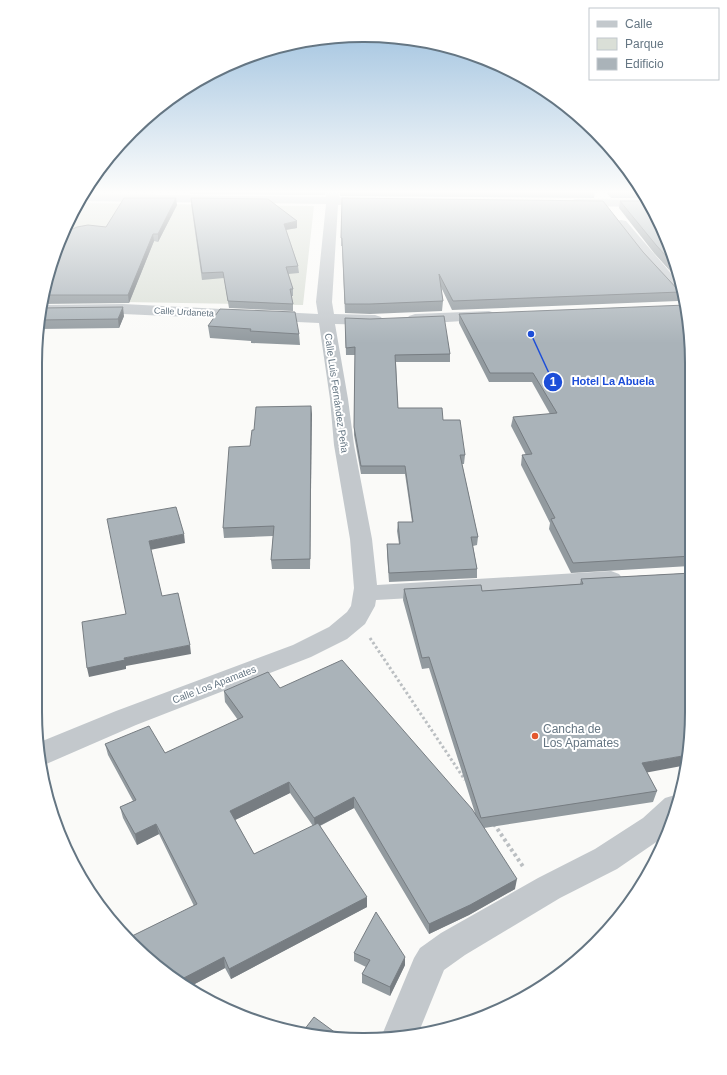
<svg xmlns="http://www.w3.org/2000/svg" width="727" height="1075" font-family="Arial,sans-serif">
  <rect width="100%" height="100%" fill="#fafaf8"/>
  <path fill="#dadfd7" d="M 80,203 L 314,206 L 303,305 L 124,302 L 44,291 L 68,221 Z"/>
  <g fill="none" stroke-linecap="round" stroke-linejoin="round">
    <path stroke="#bbbfc2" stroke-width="3" stroke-dasharray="2.5 2.5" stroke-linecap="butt" d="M 370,638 L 465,780"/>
    <path stroke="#bbbfc2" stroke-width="4" stroke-dasharray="3 3" stroke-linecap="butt" d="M 494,824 L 524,868"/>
    <g fill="#c3c8cc" fill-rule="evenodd">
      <path d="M 327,192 L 339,192 L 339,197 L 352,198 L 354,201 L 352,204 L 338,205 L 332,302 L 334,314 L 375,315 L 381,317 L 383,320 L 381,323 L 375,325 L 335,324 L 348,399 L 354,445 L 372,539 L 377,585 L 611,571 L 619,574 L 623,579 L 619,584 L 611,587 L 376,600 L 375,606 L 365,624 L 347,639 L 311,657 L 136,725 L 44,765 L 40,742 L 116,711 L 293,645 L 329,627 L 347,612 L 351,606 L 354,588 L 350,539 L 334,445 L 330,399 L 319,323 L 123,314 L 40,315 L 41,305 L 123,304 L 318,314 L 316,302 L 326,204 L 81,201 L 86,194 L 326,197 Z"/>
      <path d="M 576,199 L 647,200 L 651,207 L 572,206 L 570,203 L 572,200 Z"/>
      <path d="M 621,220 L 626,221 L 681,285 L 686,302 L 680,301 L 616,227 L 614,224 L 616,221 Z"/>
      <path d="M 489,311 L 495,313 L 497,316 L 495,319 L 415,324 L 409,322 L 407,319 L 409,316 L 415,314 Z"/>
      <path d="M 675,795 L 679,796 L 665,836 L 617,869 L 560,898 L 465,955 L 444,970 L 418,1034 L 383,1037 L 382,1035 L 414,958 L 420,948 L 441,933 L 538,878 L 595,849 L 643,818 L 665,798 Z"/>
    </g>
  </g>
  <g fill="#929a9f" fill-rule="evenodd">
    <path d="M 190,192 L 326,192 L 325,195 L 190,194 Z"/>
    <path d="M 340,192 L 595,192 L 594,198 L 340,196 Z"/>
    <path d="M 606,192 L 643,192 L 646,198 L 611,198 Z"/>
    <path d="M 620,201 L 667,238 L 680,282 L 654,253 L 619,208 Z"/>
    <path d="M 191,204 L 297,228 L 286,230 L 298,266 L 299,273 L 288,274 L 293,289 L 293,296 L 291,296 L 293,304 L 293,311 L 229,308 L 224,278 L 202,280 Z"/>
    <path d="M 177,205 L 158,242 L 154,241 L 129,303 L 41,304 L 41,300 L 64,233 L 106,227 Z"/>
    <path d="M 341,238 L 643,252 L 680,292 L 678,301 L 452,310 L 441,287 L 443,301 L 442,311 L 370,314 L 345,313 L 342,246 L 341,246 Z"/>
    <path d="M 40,308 L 124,316 L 119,328 L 38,329 Z"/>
    <path d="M 220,309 L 299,334 L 300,345 L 251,343 L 251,341 L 210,338 L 208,326 Z"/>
    <path d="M 459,314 L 692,364 L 692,567 L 690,566 L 571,573 L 549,529 L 550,523 L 521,465 L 522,455 L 526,455 L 511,426 L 513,417 L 550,414 L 532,382 L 489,382 L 459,323 Z"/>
    <path d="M 345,318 L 450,354 L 450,362 L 396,362 L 398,408 L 443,420 L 465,455 L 464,464 L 462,464 L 478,537 L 477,545 L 473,546 L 477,569 L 477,578 L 389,582 L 387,553 L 387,544 L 399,544 L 397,531 L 398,522 L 412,522 L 405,474 L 361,474 L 354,435 L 355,355 L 346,355 Z"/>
    <path d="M 311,406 L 310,569 L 272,569 L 271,560 L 273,536 L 224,538 L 223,528 L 250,446 Z"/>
    <path d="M 692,573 L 647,773 L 657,791 L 653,802 L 484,828 L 515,889 L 469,915 L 429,934 L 354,808 L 320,826 L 367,907 L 231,979 L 225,968 L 189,987 L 163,972 L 194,906 L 159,834 L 137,845 L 123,818 L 120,807 L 133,801 L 108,755 L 105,744 L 165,753 L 238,720 L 225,702 L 224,691 L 280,688 L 475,813 L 429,668 L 422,669 L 403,600 L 404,589 L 482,591 L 580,584 L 581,579 ZM 290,793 L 313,826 L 254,854 L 235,820 Z"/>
    <path d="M 354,953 L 405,957 L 405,965 L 390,996 L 362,983 L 362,974 L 366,967 L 354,961 Z"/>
  </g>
  <g fill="#777d82">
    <path d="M 176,198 L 177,205 L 158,242 L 158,234 Z"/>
    <path d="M 297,221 L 297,228 L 284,230 L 284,224 Z"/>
    <path d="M 153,234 L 154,241 L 129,303 L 128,295 Z"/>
    <path d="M 123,307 L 124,316 L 119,328 L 118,319 Z"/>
    <path d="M 311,406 L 312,414 L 310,569 L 310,559 Z"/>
    <path d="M 184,534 L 185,543 L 150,550 L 149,541 Z"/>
    <path d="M 35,629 L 37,638 L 42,687 L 35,688 Z"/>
    <path d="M 190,645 L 191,654 L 126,666 L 126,669 L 89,677 L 87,668 L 124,658 Z"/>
    <path d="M 688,755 L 687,765 L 639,774 L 642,763 Z"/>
    <path d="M 289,782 L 290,793 L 231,822 L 230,811 Z"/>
    <path d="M 354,797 L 354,808 L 315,828 L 314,818 Z"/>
    <path d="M 156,824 L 159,834 L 137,845 L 135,834 Z"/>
    <path d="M 517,879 L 515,889 L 469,915 L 429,934 L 429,924 Z"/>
    <path d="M 367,897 L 367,907 L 231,979 L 229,969 Z"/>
    <path d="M 224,957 L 225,968 L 189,987 L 178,981 Z"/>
    <path d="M 405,957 L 405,965 L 390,996 L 390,987 Z"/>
  </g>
  <g fill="#aab3b9" stroke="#777d82">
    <path d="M 124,198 L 176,198 L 158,234 L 153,234 L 128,295 L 43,295 L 64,233 L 77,227 L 88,225 L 106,227 Z"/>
    <path d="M 191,198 L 268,199 L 297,221 L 284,224 L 298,266 L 286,267 L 293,289 L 290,289 L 293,304 L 228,301 L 223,272 L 202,273 Z"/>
    <path d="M 342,198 L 603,201 L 643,252 L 680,292 L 453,301 L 439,274 L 443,301 L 370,304 L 345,304 L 342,238 L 341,238 Z"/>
    <path d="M 620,201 L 647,201 L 667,238 L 676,267 L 656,245 Z"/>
    <path d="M 686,305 L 692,364 L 692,556 L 573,563 L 551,519 L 555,518 L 522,455 L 532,454 L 513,417 L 557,413 L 533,373 L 490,373 L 459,314 Z"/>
    <path d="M 123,307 L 118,319 L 39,320 L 40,308 Z"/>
    <path d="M 220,309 L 295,312 L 299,334 L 250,331 L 251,329 L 208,326 Z"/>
    <path d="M 444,316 L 450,354 L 395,355 L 398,408 L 442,408 L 443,420 L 460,420 L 465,455 L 460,455 L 478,537 L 471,537 L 477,569 L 389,573 L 387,544 L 400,544 L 398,522 L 413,522 L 405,466 L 361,466 L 354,427 L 355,347 L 346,348 L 345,318 L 370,319 Z"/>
    <path d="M 311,406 L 310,559 L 271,560 L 274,526 L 223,528 L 229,447 L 250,446 L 252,430 L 254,430 L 256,407 Z"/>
    <path d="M 176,507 L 184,534 L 149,541 L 162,596 L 178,593 L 190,645 L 124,658 L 125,660 L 87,668 L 82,622 L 126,614 L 107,519 Z"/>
    <path d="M 692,573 L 692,712 L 688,755 L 642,763 L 657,791 L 481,818 L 429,657 L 422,658 L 404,589 L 481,585 L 482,591 L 583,584 L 581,579 Z"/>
    <path d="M 35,630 L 40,678 L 35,679 Z"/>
    <path d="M 342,660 L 472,809 L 517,879 L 470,905 L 429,924 L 354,797 L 314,818 L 289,782 L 230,811 L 254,854 L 318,823 L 367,897 L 229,969 L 224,957 L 178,981 L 163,972 L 130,937 L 197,904 L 156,824 L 135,834 L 120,807 L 136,800 L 105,744 L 149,726 L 165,753 L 243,717 L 224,691 L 268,672 L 280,688 Z"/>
    <path d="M 376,912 L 405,957 L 390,987 L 362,974 L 370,960 L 354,953 Z"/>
    <path d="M 314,1017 L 344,1039 L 342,1039 L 304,1030 Z"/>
  </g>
  <linearGradient id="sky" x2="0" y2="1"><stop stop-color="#96bcdc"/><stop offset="0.56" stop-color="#fdfdfc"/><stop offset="1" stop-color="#fdfdfc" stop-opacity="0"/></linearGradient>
  <rect width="727" height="343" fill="url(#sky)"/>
  <circle fill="#e4572e" stroke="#fff" stroke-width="1.5" cx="535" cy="736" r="4"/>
  <g text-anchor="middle" stroke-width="4" stroke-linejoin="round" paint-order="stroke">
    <g font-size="9" fill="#657683" stroke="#fff">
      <text transform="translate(184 312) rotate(3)" y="3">Calle Urdaneta</text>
    </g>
    <g font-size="10" fill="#657683" stroke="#fff">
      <text transform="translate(337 393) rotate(82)" y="4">Calle Luis Fernández Peña</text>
      <text transform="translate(214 684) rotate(-21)" y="4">Calle Los Apamates</text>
    </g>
    <g font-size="12" fill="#657683" stroke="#fff" text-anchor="start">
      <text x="543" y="733">Cancha de<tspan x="543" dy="14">Los Apamates</tspan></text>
    </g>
  </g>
  <path d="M0 0H727V1075H0ZM363 42H364A321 321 0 0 1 685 363V712A321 321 0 0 1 364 1033H363A321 321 0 0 1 42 712V363A321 321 0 0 1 363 42Z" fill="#fff" fill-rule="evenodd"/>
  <path fill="none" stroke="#657683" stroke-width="2" d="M363 42H364A321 321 0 0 1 685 363V712A321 321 0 0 1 364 1033H363A321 321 0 0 1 42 712V363A321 321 0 0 1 363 42Z"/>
  <path fill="none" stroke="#1d4ed8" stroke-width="1.5" d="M531 334L553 382"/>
  <g fill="#1d4ed8" stroke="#fff" stroke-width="1.5">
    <circle cx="531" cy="334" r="4"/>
    <circle cx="553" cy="382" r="10"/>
  </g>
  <g font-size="12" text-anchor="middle" font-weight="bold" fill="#fff">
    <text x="553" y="386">1</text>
  </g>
  <g font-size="11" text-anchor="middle" font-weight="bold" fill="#1d4ed8" stroke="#fff" stroke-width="4" stroke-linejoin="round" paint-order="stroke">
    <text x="613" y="385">Hotel La Abuela</text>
  </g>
  <rect x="589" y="8" width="130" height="72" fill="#ffffff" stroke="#c1c8cd"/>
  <rect x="597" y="21" width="20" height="6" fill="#c3c8cc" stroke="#c1c8cd"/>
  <text x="625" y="28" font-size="12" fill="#657683">Calle</text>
  <rect x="597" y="38" width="20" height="12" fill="#dadfd7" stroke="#c1c8cd"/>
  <text x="625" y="48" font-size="12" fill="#657683">Parque</text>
  <rect x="597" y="58" width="20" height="12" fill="#aab3b9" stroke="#c1c8cd"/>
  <text x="625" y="68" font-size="12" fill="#657683">Edificio</text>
</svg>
